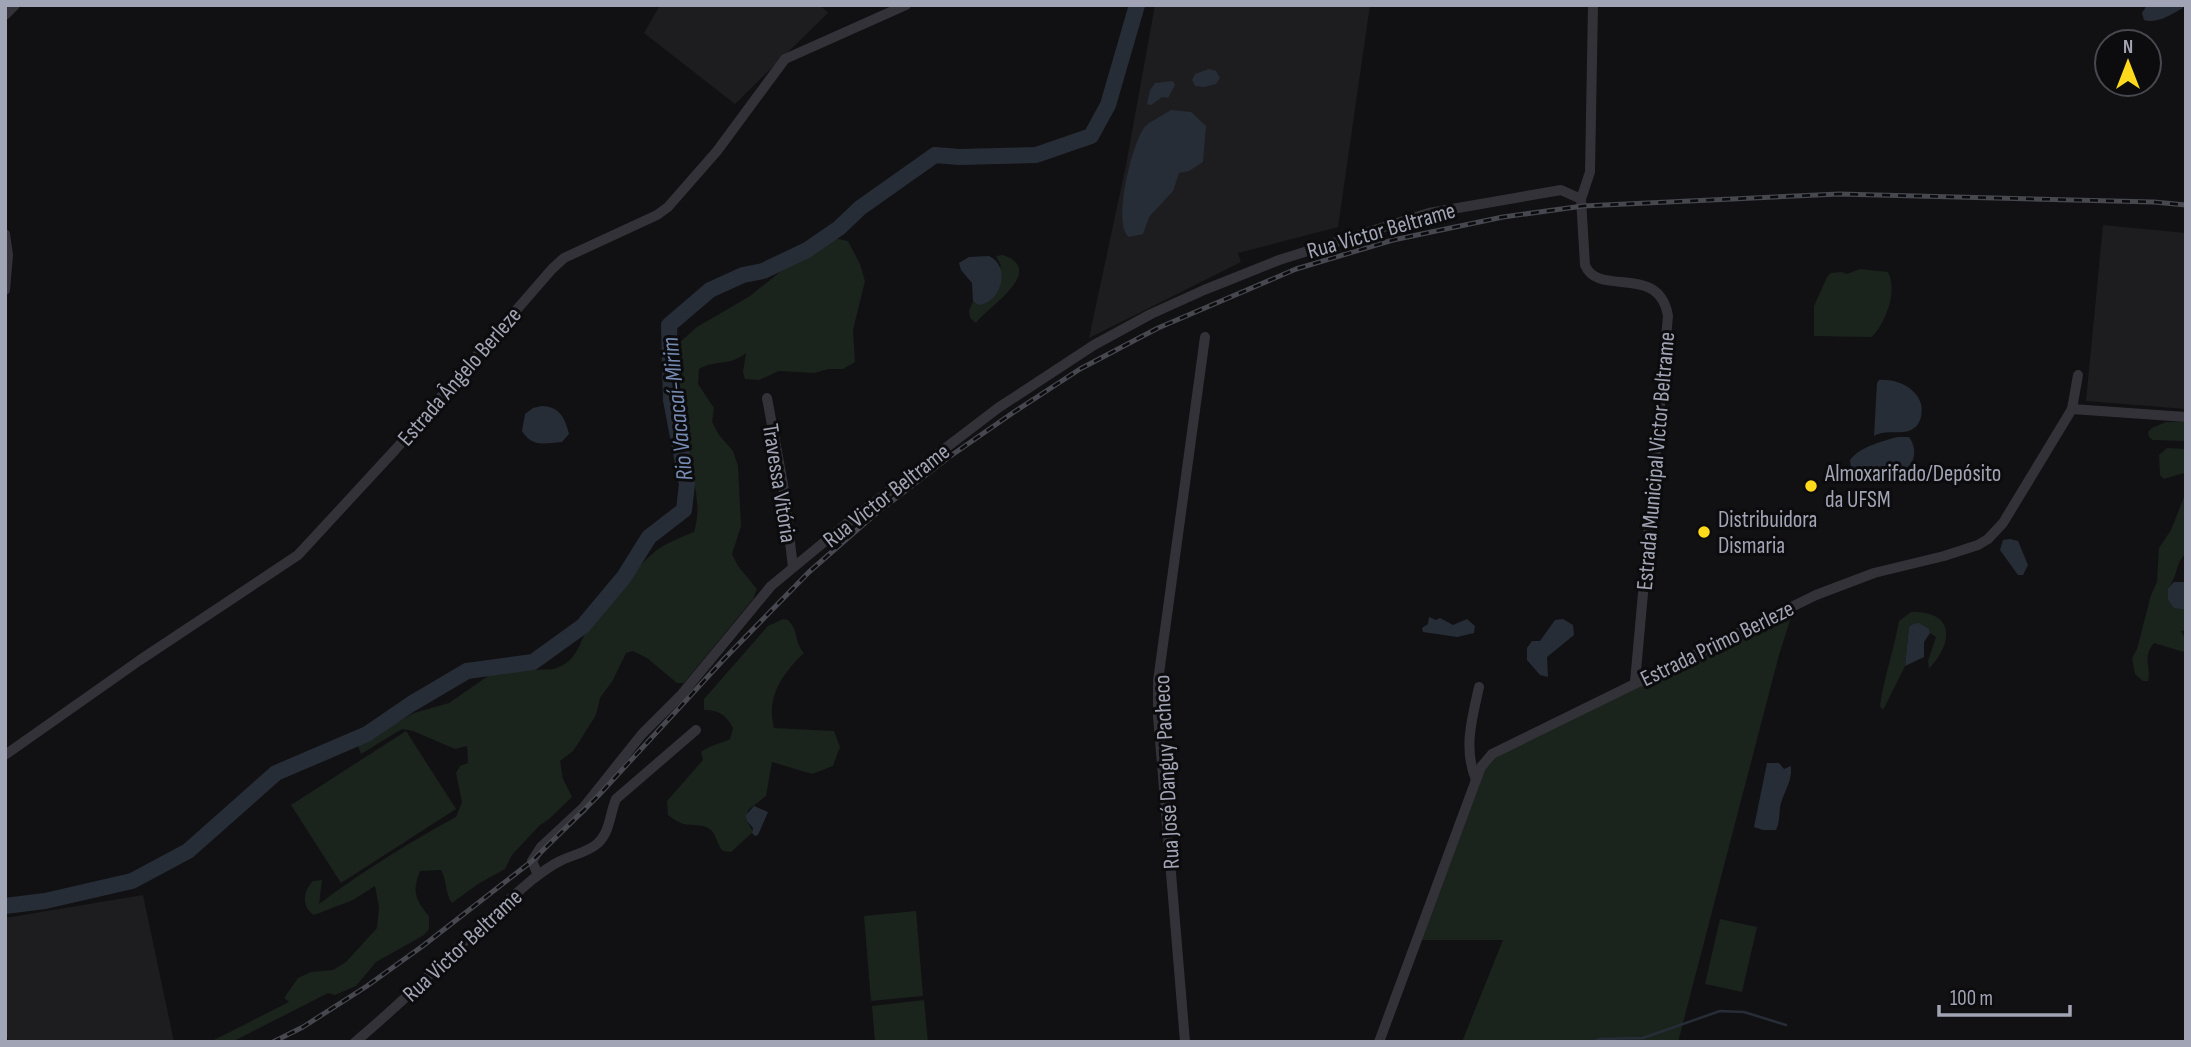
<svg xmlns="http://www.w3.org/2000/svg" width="2191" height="1047" font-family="'Sofia Sans Condensed',sans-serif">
  <rect width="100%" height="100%" fill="#111113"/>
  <g fill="#1d1d20">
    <path d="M 660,5 L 820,5 L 828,13 L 735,104 L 644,33 Z"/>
    <path d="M 1155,5 L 1370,5 L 1338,227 L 1238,253 L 1241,262 L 1089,338 L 1126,165 Z"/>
    <path d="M 2103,225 L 2186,233 L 2186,409 L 2086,401 Z"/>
    <path d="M 143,895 L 174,1042 L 8,1042 L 8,1038 L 5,1039 L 5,918 Z"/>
  </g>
  <g fill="#1b231d">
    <path d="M 834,238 L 848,241 L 860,264 L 865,281 L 853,330 L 855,362 L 843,369 L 828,369 L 815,373 L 779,371 L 759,380 L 745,379 L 743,372 L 746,353 C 729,367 716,359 699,369 L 698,384 L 714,408 L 712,422 L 719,435 L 733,451 L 738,466 L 741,526 L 732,554 L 738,566 L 757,589 L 753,599 L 684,683 L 677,683 L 647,658 L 633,651 L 626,653 L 613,680 L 600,698 L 596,715 L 579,742 L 573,751 L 560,761 L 563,779 L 572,797 L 549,819 L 540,825 L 512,855 L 505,869 L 478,884 L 452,903 C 445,894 447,880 441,870 L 420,871 C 412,891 415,900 429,916 L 429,929 L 424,935 L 376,962 L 356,986 L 335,995 L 328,993 L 232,1042 L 210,1042 L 289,1002 L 284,998 L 298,978 L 311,972 L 333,970 L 346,962 L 377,928 L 379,907 L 375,886 L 353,900 L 314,915 C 301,907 303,891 313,881 L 322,880 L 319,904 C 363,871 408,843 456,817 L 462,802 L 456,773 L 460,766 L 468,763 L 467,746 L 455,749 L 413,731 L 402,729 L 361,754 L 358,746 L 377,737 L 394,724 L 414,713 L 449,703 L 488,676 L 509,671 L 554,669 C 579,661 578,643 590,625 C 603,606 634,570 651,555 C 663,544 679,538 694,532 C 706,497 682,445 678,408 C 675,387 678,364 679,343 L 697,327 L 750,296 L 780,272 Z"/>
    <path d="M 1003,255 C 1048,271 986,308 976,323 L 970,318 L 969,311 L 973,301 L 978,305 L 1001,266 L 996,256 Z"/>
    <path d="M 1860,269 L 1888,272 C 1898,291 1886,322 1872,337 L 1814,336 L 1814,306 L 1827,277 L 1831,273 L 1842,272 L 1847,274 Z"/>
    <path d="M 2166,422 L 2186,422 L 2186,441 L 2153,440 L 2149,437 L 2148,432 L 2152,428 Z"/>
    <path d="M 2167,448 L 2186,449 L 2186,553 C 2175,563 2178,577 2168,588 L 2168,600 L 2175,608 L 2186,610 L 2186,630 L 2181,631 C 2185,637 2188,645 2184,652 L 2154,643 C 2141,659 2152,666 2148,681 L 2143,681 L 2135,674 L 2132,658 L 2137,649 L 2151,595 L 2157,582 L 2159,548 L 2171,530 L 2184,497 L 2184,473 L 2164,479 L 2160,475 L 2159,455 Z"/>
    <path d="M 1793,611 L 1779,655 L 1678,1042 L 1462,1042 L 1503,940 L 1420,940 L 1483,773 L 1493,758 Z"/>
    <path d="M 1911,612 C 1955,611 1954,642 1929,669 L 1928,661 L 1936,637 L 1930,633 L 1929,629 L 1913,624 L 1909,627 L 1905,666 L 1883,710 L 1880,706 C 1884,677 1894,650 1899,621 Z"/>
    <path d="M 783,619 L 788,620 C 800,633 793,640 804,653 C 782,674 766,697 774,728 L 834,731 L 840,747 L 833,766 L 812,774 L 772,762 L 766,796 L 748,810 L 747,821 L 753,832 L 731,852 L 723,851 C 717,845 717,837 712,831 C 704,823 692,826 683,824 C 678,822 672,818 668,815 L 667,801 L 703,760 L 701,752 C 708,746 722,743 730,739 L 733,728 C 726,715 719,710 704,710 L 704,699 L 768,626 Z"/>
    <path d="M 406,731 L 456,809 L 341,883 L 291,805 Z"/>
    <path d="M 916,911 L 923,996 L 871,1001 L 864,916 Z"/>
    <path d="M 1720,919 L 1757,927 L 1742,992 L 1705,984 Z"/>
    <path d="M 924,1000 L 928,1042 L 875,1042 L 872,1006 Z"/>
  </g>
  <g fill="#272d37">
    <path d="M 2147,5 L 2183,5 L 2183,8 C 2171,14 2159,24 2144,20 L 2142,13 Z"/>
    <path d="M 1209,69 L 1216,71 L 1220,78 L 1216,84 L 1204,87 L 1195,86 L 1192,80 L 1195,74 Z"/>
    <path d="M 1173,81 L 1175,85 L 1168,98 L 1162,97 L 1151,105 L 1147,104 L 1150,90 L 1155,83 Z"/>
    <path d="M 1171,110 L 1191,112 L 1206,126 L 1203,162 L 1189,171 L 1179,173 L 1173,191 L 1149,217 L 1143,234 L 1129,237 C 1112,224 1132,144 1144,128 C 1148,122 1164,115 1171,110 Z"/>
    <path d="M 989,256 C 1011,266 1002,303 978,305 L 973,301 L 972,283 L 961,270 L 959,263 L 969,257 Z"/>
    <path d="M 1879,380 C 1900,378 1927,393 1921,417 C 1919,423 1917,427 1911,430 C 1900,435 1886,429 1874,436 L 1877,383 Z"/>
    <path d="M 542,406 C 560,407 565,418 569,434 L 562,442 C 544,443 533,448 522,431 L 525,414 L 533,408 Z"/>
    <path d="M 1897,437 L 1909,437 C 1917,448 1916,462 1905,469 L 1888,466 L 1851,470 L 1850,460 C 1861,446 1881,442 1897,437 Z"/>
    <path d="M 2010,539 L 2018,541 L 2028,565 L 2023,575 L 2018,575 L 2000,550 L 2003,540 Z"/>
    <path d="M 2174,582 L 2186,582 L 2186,610 L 2174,608 L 2168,600 L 2168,588 Z"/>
    <path d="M 1429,617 L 1436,620 L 1440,618 L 1453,625 L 1467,619 L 1475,626 L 1474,633 L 1457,637 L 1423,632 L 1422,628 L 1428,624 Z"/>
    <path d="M 1563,619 L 1573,625 L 1574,635 L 1547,657 L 1548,677 L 1540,675 L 1527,660 L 1527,648 L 1532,641 L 1540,641 L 1555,620 Z"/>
    <path d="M 1919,623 L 1929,629 L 1930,633 L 1924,642 L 1924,657 L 1905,666 L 1909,627 L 1913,624 Z"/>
    <path d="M 1767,763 L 1779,763 L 1784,769 L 1791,766 C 1792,781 1786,788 1782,800 C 1778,810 1781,820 1776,830 L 1763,830 L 1754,827 Z"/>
    <path d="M 754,806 L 768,812 L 758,835 L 755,836 L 752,833 L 753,828 L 747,821 L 746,815 Z"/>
  </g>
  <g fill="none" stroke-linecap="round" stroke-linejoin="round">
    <path stroke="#272d37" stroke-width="2.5" d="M 1593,1042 L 1600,1039 L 1643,1038 L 1720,1011 L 1744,1012 L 1786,1025"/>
    <path stroke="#272d37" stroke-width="16" d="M 5,906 L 45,901 L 132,881 L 188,851 L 276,773 L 367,734 L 411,704 L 467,671 L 533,662 L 583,626 L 624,577 L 649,537 L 684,510 L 687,484 L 671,400 L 669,325 L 710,290 L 743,275 L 763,271 L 807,250 L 839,228 L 860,208 L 935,155 L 959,157 L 1036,155 L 1091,136 L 1108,105 L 1137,5"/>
    <g stroke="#323238" stroke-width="10">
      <path d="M 1593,5 L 1590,172 L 1581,199 L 1585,265 C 1598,298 1659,262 1668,316 L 1635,682"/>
      <path d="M 5,15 L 15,5"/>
      <path d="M 5,234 L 8,255 L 5,290"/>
      <path d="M 767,398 L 783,484 L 793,567"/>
      <path d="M 2072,409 L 2078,375"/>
      <path d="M 5,755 L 140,660 L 298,555 L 395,450 L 552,269 L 564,258 L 657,215 L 668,207 L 717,151 L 785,59 L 906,5"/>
      <path d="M 1476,780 C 1463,748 1472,719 1479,687"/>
      <path d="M 538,875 L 532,861 L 541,847 L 583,808 L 642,734 L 682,694 L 771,586 L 846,524 L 998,408 L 1094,345 L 1151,314 L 1204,290 L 1279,260 L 1429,213 L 1561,190 L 1581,199"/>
      <path d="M 355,1042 C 417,991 471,931 533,879 C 542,872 550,866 560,861 C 572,855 589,852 598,843 C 610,832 610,813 616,799 L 696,730"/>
      <path d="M 1185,1042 L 1158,716 L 1158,681 L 1205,337"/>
      <path d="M 1379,1042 L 1476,780 L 1481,767 L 1492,754 L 1816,595 L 1874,573 L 1944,556 L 1978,545 L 1988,539 L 2003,523 L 2072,409 L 2186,417"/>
    </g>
    <g stroke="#46474f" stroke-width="5">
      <path id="rail" d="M 273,1042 L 303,1027 L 367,986 L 424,945 L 532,861 L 598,796 L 725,658 L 809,572 L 874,515 L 949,457 L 1014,412 L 1080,369 L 1158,328 L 1296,269 L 1393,240 L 1503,217 L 1583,206 L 1839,194 L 2154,202 L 2186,205"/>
    </g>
    <use href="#rail" stroke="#0c0c0e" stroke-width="2.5" stroke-dasharray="8" stroke-linecap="butt"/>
  </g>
  <g fill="#ffda1c" stroke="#0c0c0e" stroke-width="2.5">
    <circle cx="1811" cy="486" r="7"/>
    <circle cx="1704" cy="532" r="7"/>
  </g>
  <g text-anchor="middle" stroke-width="6" stroke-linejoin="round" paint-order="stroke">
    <g font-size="23" fill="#a1a4b4" stroke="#0c0c0e">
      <text transform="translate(1381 230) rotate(-16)" y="8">Rua Victor Beltrame</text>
      <text transform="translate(459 376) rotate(-49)" y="8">Estrada Ângelo Berleze</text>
      <text transform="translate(1655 461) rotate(-85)" y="8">Estrada Municipal Victor Beltrame</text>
      <text transform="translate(780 483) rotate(81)" y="8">Travessa Vitória</text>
      <text transform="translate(886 495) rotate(-38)" y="8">Rua Victor Beltrame</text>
      <text transform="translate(1717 643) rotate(-26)" y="8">Estrada Primo Berleze</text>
      <text transform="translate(1166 772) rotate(-93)" y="8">Rua José Danguy Pacheco</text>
      <text transform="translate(462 945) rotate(-43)" y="8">Rua Victor Beltrame</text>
    </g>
    <g font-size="23" fill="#a1a4b4" stroke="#0c0c0e" text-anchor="start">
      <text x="1825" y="481">Almoxarifado/Depósito<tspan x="1825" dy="26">da UFSM</tspan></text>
      <text x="1718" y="527">Distribuidora<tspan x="1718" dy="26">Dismaria</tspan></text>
    </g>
    <g font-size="24" font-style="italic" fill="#758bb3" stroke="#0c0c0e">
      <text transform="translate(677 409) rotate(-96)" y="8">Rio Vacacaí-Mirim</text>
    </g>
  </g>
  <rect width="2191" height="1047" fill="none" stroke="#a1a4b4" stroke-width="14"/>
  <g transform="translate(2128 63)"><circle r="33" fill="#0c0c0e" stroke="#484950" stroke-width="2"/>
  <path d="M0-5L12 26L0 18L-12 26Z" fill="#ffda1c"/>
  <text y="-10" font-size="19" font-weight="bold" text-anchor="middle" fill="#a1a4b4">N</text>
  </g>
  <path d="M1939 1005v10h131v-10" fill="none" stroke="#a1a4b4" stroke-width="3.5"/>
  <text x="1950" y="1005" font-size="21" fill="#a1a4b4" stroke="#0c0c0e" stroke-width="5" paint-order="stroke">100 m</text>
</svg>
